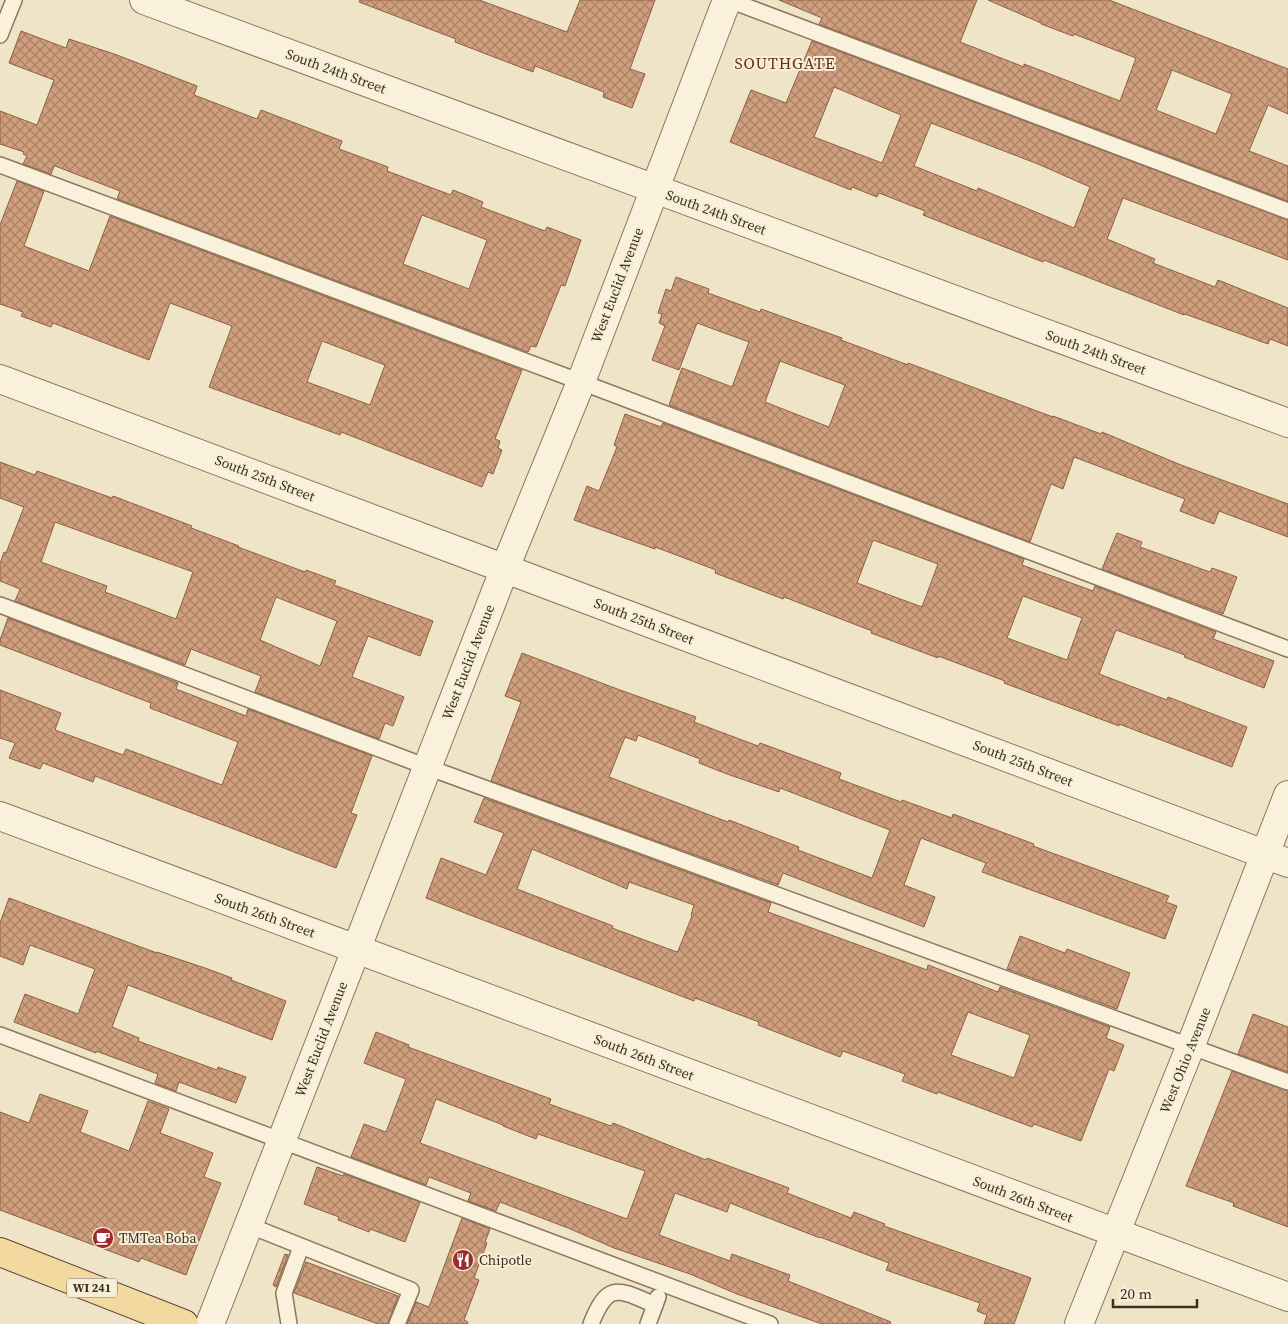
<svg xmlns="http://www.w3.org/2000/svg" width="1288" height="1324" font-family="'Source Serif 4',serif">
  <defs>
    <pattern id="building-cross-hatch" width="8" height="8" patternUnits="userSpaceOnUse" patternTransform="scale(1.25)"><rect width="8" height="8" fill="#cf9f7d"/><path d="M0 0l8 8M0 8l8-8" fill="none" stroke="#a98266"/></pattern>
  </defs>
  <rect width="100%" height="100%" fill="#f0e4c8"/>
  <g fill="url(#building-cross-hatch)" stroke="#8d5f41" fill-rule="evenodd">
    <path d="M 360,0 L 479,0 L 567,32 L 580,0 L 655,0 L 630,69 L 645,74 L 632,108 L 603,97 L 604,92 L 535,66 L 533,72 L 455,42 L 456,39 L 359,2 Z"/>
    <path d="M 779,0 L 977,0 L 960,42 L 1024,67 L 1024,64 L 1120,101 L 1136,58 L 1074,34 L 1073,36 L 1041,24 L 1041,23 L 988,0 L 1109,0 L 1288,69 L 1288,114 L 1268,105 L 1249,151 L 1288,166 L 1288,201 L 819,24 L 822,18 ZM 1172,70 L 1232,94 L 1216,134 L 1156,110 Z"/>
    <path d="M 21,31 L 66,48 L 69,39 L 117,55 L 197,86 L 194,95 L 257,119 L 261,110 L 342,141 L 339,149 L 388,167 L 387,171 L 451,195 L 453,190 L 483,202 L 481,207 L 545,231 L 547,227 L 581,240 L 565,286 L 561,285 L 536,347 L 531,346 L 528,352 L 117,199 L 120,191 L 55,166 L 54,166 L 51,174 L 23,164 L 27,156 L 23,154 L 24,152 L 0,144 L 0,111 L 37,125 L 54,80 L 9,63 ZM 422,215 L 487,240 L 469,289 L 403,264 Z"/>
    <path d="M 812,41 L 1288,220 L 1288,260 L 1123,198 L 1107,239 L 1155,259 L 1153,263 L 1215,287 L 1218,280 L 1288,308 L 1288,346 L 1270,339 L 1268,344 L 1185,314 L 1184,315 L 1044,260 L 1043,262 L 961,230 L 923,215 L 925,211 L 879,193 L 877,197 L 852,187 L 851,190 L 730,142 L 751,90 L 786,103 ZM 834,87 L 901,115 L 882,163 L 814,137 ZM 931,123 L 1038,164 L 1090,187 L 1074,228 L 978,188 L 977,191 L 914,166 Z"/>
    <path d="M 17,181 L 44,191 L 24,246 L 89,271 L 110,216 L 522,370 L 495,439 L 500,441 L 498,448 L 502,450 L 493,474 L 488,472 L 482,487 L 341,432 L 340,435 L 209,387 L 232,326 L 170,303 L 149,360 L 53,323 L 51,327 L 21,316 L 23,312 L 0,304 L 0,225 ZM 322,341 L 385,365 L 370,405 L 307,382 Z"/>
    <path d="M 676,277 L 709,289 L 708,293 L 760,312 L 761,309 L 842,338 L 841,340 L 908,365 L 908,363 L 1053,417 L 1053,416 L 1101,434 L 1102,432 L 1181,465 L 1288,504 L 1288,537 L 1219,511 L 1214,524 L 1180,511 L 1185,499 L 1074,457 L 1063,489 L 1051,484 L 1030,542 L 669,405 L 682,368 L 732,387 L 749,342 L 697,323 L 679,370 L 652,360 L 665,326 L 659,323 L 662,314 L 658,313 L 666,289 L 671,291 ZM 780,361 L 845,385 L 829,427 L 765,402 Z"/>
    <path d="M 625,414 L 661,427 L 663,423 L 1024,559 L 1022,565 L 1093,591 L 1095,586 L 1216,632 L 1213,639 L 1274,661 L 1264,688 L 1184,657 L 1185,655 L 1116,630 L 1099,674 L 1167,700 L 1168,697 L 1247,727 L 1232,767 L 1119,724 L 1119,726 L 1004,683 L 1005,681 L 938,656 L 938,658 L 871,633 L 872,631 L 784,597 L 783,599 L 715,573 L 716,570 L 655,547 L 655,549 L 574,520 L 587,486 L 599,491 L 617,447 L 614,445 ZM 873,540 L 938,564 L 922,607 L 857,583 ZM 1023,596 L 1082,618 L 1067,660 L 1007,638 Z"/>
    <path d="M 0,462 L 35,475 L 37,471 L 112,498 L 113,496 L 192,526 L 191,528 L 239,546 L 238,547 L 305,572 L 306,570 L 336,581 L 334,585 L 433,621 L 420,656 L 368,636 L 352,677 L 404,697 L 393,726 L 385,723 L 379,739 L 255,692 L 261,676 L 191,649 L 185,665 L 15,601 L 20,589 L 0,581 L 0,564 L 4,552 L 6,553 L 24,507 L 0,498 ZM 55,522 L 193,572 L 176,619 L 105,592 L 107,586 L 41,562 ZM 276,597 L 337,621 L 320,666 L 260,640 Z"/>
    <path d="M 1117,533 L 1142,542 L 1140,547 L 1210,572 L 1212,568 L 1237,577 L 1223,614 L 1102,569 Z"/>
    <path d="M 8,618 L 178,683 L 176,689 L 246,716 L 248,709 L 372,756 L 351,813 L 357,815 L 336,868 L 95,776 L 93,782 L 43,763 L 40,769 L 9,758 L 15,743 L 0,738 L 0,690 L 61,713 L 55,730 L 123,755 L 126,749 L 222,785 L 238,742 L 150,708 L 151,703 L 0,645 L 0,640 Z"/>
    <path d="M 522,653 L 620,690 L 696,717 L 694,722 L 758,746 L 760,743 L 771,747 L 841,773 L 839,779 L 901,802 L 902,800 L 952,818 L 953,814 L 1034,844 L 1033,846 L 1169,896 L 1166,902 L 1177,906 L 1165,939 L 982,872 L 986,863 L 921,838 L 904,885 L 935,897 L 924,927 L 783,873 L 778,885 L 491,781 L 521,702 L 505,696 ZM 638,735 L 700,759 L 699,763 L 727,774 L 779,792 L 780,788 L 890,830 L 872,878 L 798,850 L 799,847 L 729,820 L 728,822 L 609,777 L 625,737 L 636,741 Z"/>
    <path d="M 484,798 L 771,903 L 768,912 L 927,970 L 928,965 L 998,992 L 1000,987 L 1110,1027 L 1106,1038 L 1124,1045 L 1114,1071 L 1109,1069 L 1081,1141 L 1034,1124 L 1032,1127 L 938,1092 L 937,1094 L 902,1081 L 905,1074 L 843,1051 L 840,1057 L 758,1025 L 759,1022 L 695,998 L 694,1001 L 426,898 L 441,858 L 486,875 L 504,833 L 474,822 ZM 532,849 L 627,889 L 629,882 L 694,905 L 691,915 L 692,916 L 678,951 L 677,952 L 612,928 L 613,926 L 517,889 ZM 968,1012 L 1030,1035 L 1014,1078 L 951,1055 Z"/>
    <path d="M 9,898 L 157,953 L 157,952 L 205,968 L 232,978 L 231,980 L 286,1001 L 272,1040 L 128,985 L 112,1027 L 139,1038 L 138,1041 L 217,1070 L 218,1067 L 246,1077 L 236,1103 L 179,1082 L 176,1091 L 155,1083 L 158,1074 L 96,1051 L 96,1053 L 14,1022 L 25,994 L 78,1014 L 95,969 L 30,945 L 23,965 L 0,956 L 0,923 Z"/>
    <path d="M 1020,936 L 1065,953 L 1067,949 L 1130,973 L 1117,1009 L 1007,969 Z"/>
    <path d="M 1253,1014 L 1288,1027 L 1288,1072 L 1238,1054 Z"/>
    <path d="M 376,1032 L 409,1045 L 408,1047 L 551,1099 L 549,1104 L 611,1126 L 613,1123 L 706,1160 L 707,1158 L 789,1188 L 787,1193 L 851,1218 L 854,1212 L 885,1224 L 884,1226 L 1031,1278 L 1014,1324 L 984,1324 L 987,1315 L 977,1311 L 980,1303 L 886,1270 L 889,1263 L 820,1237 L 820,1238 L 730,1203 L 727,1212 L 675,1193 L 659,1235 L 730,1261 L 732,1254 L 790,1275 L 788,1281 L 891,1322 L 890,1324 L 822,1324 L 737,1294 L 690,1274 L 614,1248 L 568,1228 L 500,1202 L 496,1211 L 468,1201 L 471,1193 L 429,1177 L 426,1185 L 351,1157 L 364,1124 L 386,1132 L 406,1079 L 364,1063 ZM 436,1099 L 503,1125 L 503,1126 L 536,1139 L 538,1134 L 645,1171 L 627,1219 L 420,1143 Z"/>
    <path d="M 1232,1071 L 1288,1091 L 1288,1227 L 1233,1206 L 1234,1203 L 1186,1186 Z"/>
    <path d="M 40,1094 L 88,1111 L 80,1132 L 129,1151 L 148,1101 L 169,1109 L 160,1133 L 213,1153 L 204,1177 L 221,1183 L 186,1275 L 141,1258 L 139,1262 L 0,1210 L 0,1112 L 29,1123 Z"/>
    <path d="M 317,1167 L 343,1176 L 344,1174 L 420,1202 L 405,1242 L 370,1229 L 369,1232 L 338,1220 L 339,1217 L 304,1204 Z"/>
    <path d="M 462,1218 L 490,1229 L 485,1242 L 487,1243 L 474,1278 L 479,1280 L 464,1320 L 468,1322 L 467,1324 L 407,1324 L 416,1302 L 429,1307 Z"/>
    <path d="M 285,1254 L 288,1255 L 276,1287 L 273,1285 Z"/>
    <path d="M 306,1262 L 398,1296 L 388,1324 L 378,1324 L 294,1293 Z"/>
  </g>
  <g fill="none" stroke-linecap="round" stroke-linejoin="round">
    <g stroke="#8d765c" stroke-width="18">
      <g id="lane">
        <path d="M 729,0 L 1288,211"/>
        <path d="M 0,35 L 14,0"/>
        <path d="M 0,165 L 581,382 L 1288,649"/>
        <path d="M 0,605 L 427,767 L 1288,1082"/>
        <path d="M 0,1035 L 770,1324"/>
        <path d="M 248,1225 L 411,1290 L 397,1324"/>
        <path d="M 289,1324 L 284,1293 L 301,1247"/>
        <path d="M 591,1324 C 608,1281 618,1289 655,1305"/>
        <path d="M 648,1324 L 658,1297"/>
      </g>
    </g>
    <g stroke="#8d765c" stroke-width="30">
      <g id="street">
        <path d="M 144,0 L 1288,423"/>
        <path d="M 0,379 L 1288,863"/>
        <path d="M 0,816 L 1288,1297"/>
        <path d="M 210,1324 L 505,568 L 581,382 L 727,0"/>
        <path d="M 1079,1324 L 1191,1045 L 1288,795"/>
      </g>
    </g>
    <g stroke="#5b4430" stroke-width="30">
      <path id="primary" d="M 0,1252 L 184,1324"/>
    </g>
    <use href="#lane" stroke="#faf1dc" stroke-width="15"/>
    <use href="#street" stroke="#faf1dc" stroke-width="28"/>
    <use href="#primary" stroke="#f3d9a0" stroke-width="28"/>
  </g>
  <defs>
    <g id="cafe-disc" transform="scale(1.125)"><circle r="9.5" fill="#9e2a2b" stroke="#f7eed8"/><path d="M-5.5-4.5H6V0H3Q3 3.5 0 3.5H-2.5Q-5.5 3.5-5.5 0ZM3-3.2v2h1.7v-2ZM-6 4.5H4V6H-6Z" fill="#fff"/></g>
    <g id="restaurant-disc" transform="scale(1.125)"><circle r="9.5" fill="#9e2a2b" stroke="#f7eed8"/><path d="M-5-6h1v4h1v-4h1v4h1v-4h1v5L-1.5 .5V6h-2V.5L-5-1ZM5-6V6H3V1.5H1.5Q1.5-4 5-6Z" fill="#fff"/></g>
  </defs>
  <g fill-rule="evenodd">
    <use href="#cafe-disc" x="103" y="1238"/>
    <use href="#restaurant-disc" x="463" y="1260"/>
  </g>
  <g text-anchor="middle" stroke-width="4" stroke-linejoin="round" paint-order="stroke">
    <rect fill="#f7eed8" stroke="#756857" stroke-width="1" x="67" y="1278.5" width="50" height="19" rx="4"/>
    <g font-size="12" font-weight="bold" fill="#3d2e20">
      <text x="92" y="1292">WI 241</text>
    </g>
    <g font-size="14" fill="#3d2e20" stroke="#f7eed8">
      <text transform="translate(336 71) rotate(20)" y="5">South 24th Street</text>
      <text transform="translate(716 212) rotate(20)" y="5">South 24th Street</text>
      <text transform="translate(617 285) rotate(-69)" y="5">West Euclid Avenue</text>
      <text transform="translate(1096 352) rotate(20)" y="5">South 24th Street</text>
      <text transform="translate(265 478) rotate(21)" y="5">South 25th Street</text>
      <text transform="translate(644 621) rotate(21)" y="5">South 25th Street</text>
      <text transform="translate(468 662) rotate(-69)" y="5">West Euclid Avenue</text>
      <text transform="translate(1023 763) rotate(21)" y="5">South 25th Street</text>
      <text transform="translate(265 915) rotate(20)" y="5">South 26th Street</text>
      <text transform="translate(321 1039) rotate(-69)" y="5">West Euclid Avenue</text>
      <text transform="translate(644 1057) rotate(21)" y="5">South 26th Street</text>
      <text transform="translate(1185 1060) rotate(-68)" y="5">West Ohio Avenue</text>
      <text transform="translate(1023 1199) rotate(21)" y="5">South 26th Street</text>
    </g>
    <g font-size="14" fill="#3d2e20" stroke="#f7eed8" text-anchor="start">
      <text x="119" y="1243">TMTea Boba</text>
      <text x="479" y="1265">Chipotle</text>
    </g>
    <g font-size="16" letter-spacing="1" fill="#6b2e1e" stroke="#f7eed8">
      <text x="785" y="69">SOUTHGATE</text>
    </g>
  </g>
  <path d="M1113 1299v8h84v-8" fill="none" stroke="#3d2e20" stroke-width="2.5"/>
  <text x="1120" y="1299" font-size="15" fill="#3d2e20" stroke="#f7eed8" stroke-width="4" paint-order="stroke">20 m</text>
</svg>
